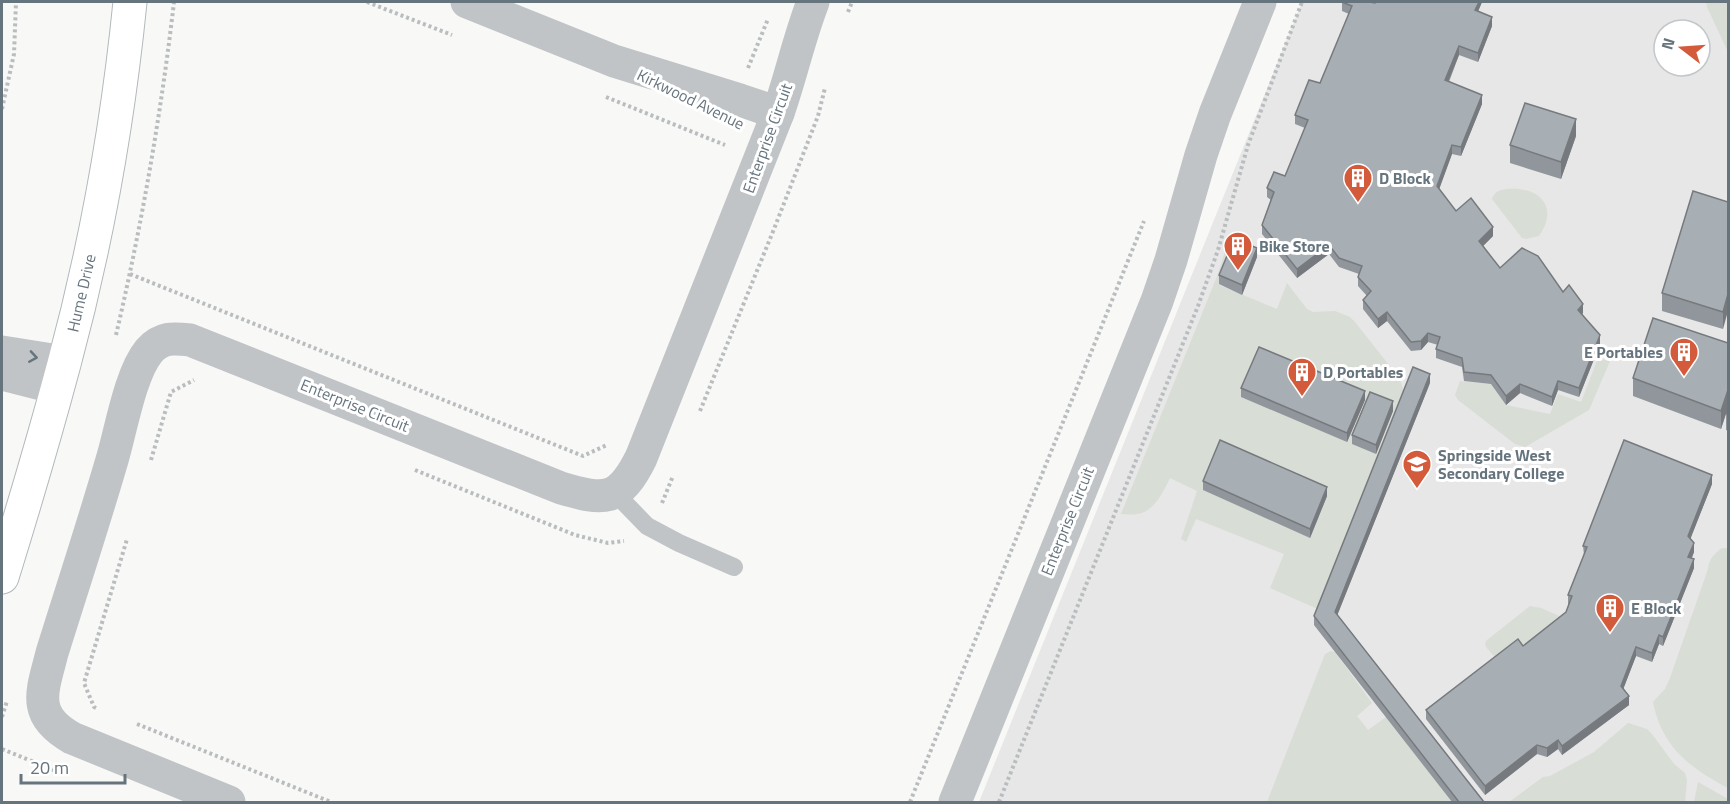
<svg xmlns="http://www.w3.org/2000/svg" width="1730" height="804" font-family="'Titillium Web',sans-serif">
  <rect width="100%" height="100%" fill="#f8f8f6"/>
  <path fill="#e6e7e6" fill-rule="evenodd" d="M 1302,2 L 1728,2 L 1728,802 L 979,802 ZM 1664,30 L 1700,30 L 1700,66 L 1664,66 Z"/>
  <g fill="#d8ddd6">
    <path d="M 1706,2 L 1728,2 L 1728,52 L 1707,7 Z"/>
    <path d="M 1507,189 C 1538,186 1560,206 1539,236 L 1526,239 L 1522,238 L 1492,199 C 1494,192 1499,190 1507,189 Z"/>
    <path d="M 1227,244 L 1233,247 L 1219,285 L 1277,309 L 1287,283 L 1307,309 L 1313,312 L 1335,311 L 1350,317 L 1355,322 L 1400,379 L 1405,396 L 1320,610 L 1270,588 L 1284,554 L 1196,519 L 1186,542 L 1181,539 L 1197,491 L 1170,478 C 1163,492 1154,512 1137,514 C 1132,515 1126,514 1121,514 L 1218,274 Z"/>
    <path d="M 1598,358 L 1610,361 L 1589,410 L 1525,447 L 1515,444 L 1458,400 L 1455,395 L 1460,381 L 1491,384 L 1506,405 L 1550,414 L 1558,394 L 1581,402 Z"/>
    <path d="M 1722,548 L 1728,548 L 1728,788 C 1690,768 1662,747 1653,702 L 1665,689 L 1670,678 L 1708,569 C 1709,559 1714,554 1722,548 Z"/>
    <path d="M 1530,606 L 1541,608 L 1566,619 L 1499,662 L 1486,647 L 1485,643 L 1487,640 Z"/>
    <path d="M 1331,651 L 1335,652 L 1372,703 L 1357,716 L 1368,730 L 1386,717 L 1452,802 L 1267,802 L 1325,654 Z"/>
    <path d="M 1628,723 L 1647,729 L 1652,734 L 1674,764 L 1685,773 L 1687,780 L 1685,802 L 1509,802 L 1543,777 L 1550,776 L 1594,752 Z"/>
    <path d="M 1698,782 L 1728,799 L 1728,802 L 1694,802 Z"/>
  </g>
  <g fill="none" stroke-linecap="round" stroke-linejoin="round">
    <g stroke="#b2b8bc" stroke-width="35">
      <path id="secondary" d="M 2,577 C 24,506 45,435 64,364 C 96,246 118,122 130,2"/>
    </g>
    <g stroke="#babdbf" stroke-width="4" stroke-dasharray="3 3" stroke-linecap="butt">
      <path d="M 367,2 L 452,35"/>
      <path d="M 848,12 L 852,2"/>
      <path d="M 748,68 L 768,19"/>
      <path d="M 606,97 L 725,145"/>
      <path d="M 2,109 L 14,54 L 16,2"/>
      <path d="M 130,274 L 583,456 L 607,445"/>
      <path d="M 116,335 C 142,224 161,114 174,2"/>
      <path d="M 700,411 L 774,229 L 818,116 L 825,88"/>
      <path d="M 151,460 L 171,392 L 194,380"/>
      <path d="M 415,470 L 575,535 L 608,543 L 624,541"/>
      <path d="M 662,503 L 673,476"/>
      <path d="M 96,708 L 94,707 L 84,683 L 127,539"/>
      <path d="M 2,717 L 7,701"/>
      <path d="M 137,724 L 331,802"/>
      <path d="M 2,749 L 56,771"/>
      <path d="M 910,802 L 1144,221"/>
      <path d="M 999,802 L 1198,306 L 1218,250 L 1248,145 L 1302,2"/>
    </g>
    <path stroke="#c0c4c7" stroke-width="18" d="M 615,493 L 647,526 L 679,543 L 734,567"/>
    <g stroke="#c0c4c7" stroke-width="33">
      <path d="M 467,2 L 614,61 L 740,100 L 778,113"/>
      <path d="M 2,352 L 65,362"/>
      <path d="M 2,374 L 57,388"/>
      <path d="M 229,802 L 72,738 C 31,715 42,692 52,653 C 72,589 93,525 112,460 C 121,430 130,374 149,351 C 161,337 173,338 190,340 L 561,488 C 605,501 619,502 641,458 L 778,113 C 791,76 799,38 813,2"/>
      <path d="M 955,802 L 1157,301 L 1171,260 L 1201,155 L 1215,114 L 1260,2"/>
    </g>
    <use href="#secondary" stroke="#fff" stroke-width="33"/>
  </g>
  <g fill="#90969b">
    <path d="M 1342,2 L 1375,3 L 1376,2 L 1482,2 L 1478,11 L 1492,26 L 1478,62 L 1459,55 L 1449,82 L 1482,104 L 1461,156 L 1452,154 L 1439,189 L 1456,211 L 1493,236 L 1483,246 L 1500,268 L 1563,292 L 1583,313 L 1582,314 L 1600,344 L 1579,397 L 1558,390 L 1552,406 L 1520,393 L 1506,405 L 1491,384 L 1464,381 L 1462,367 L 1436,358 L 1436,349 L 1438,345 L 1428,342 L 1421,350 L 1411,351 L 1387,321 L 1378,328 L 1363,309 L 1363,300 L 1367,296 L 1358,286 L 1358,277 L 1359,274 L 1339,267 L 1329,254 L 1297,278 L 1262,234 L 1262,225 L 1271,200 L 1267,197 L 1267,188 L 1285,176 L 1305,128 L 1295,124 L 1295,115 L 1320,83 L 1349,14 L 1342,11 Z"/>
    <path d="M 1576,136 L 1561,179 L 1510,163 L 1510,145 Z"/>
    <path d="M 1728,202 L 1723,329 L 1662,311 L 1662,293 Z"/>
    <path d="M 1257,257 L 1242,295 L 1219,284 L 1219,275 Z"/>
    <path d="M 1728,343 L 1728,431 L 1726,430 L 1726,414 L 1721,429 L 1633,396 L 1633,378 Z"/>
    <path d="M 1430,383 L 1337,615 L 1484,802 L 1452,802 L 1314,625 L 1314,616 Z"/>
    <path d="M 1241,388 L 1365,400 L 1347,442 L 1241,397 Z"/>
    <path d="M 1393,411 L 1376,454 L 1352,444 L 1352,435 Z"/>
    <path d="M 1203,481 L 1327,496 L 1310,538 L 1203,490 Z"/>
    <path d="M 1712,484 L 1690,539 L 1694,552 L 1692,558 L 1694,568 L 1663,646 L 1659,644 L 1652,662 L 1636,656 L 1623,689 L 1629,705 L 1562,755 L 1558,749 L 1547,757 L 1537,754 L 1485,795 L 1426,719 L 1426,710 L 1523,646 L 1566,612 L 1569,604 L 1568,604 L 1568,595 L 1584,555 L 1583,546 Z"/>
  </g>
  <g fill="#767a7e">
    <path d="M 1479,2 L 1482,2 L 1475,19 L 1475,10 Z"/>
    <path d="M 1492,17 L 1492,26 L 1478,62 L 1478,53 Z"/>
    <path d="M 1459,46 L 1459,55 L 1445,89 L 1445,80 Z"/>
    <path d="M 1482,95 L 1482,104 L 1461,156 L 1461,147 Z"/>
    <path d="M 1576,119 L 1576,136 L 1561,179 L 1561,162 Z"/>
    <path d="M 1452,145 L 1452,154 L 1437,195 L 1437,186 Z"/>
    <path d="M 1493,227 L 1493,236 L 1479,250 L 1479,241 Z"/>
    <path d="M 1329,245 L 1329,254 L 1297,278 L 1297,269 Z"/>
    <path d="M 1257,248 L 1257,257 L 1242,295 L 1242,285 Z"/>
    <path d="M 1728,294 L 1728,311 L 1723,329 L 1723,312 Z"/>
    <path d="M 1583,304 L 1583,313 L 1578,319 L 1578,310 Z"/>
    <path d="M 1387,312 L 1387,321 L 1378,328 L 1378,319 Z"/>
    <path d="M 1428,333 L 1428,342 L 1421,350 L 1421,341 Z"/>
    <path d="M 1600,335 L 1600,344 L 1579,397 L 1579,388 Z"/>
    <path d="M 1430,374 L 1430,383 L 1335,621 L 1335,612 Z"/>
    <path d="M 1558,381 L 1558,390 L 1552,406 L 1552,397 Z"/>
    <path d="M 1520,384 L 1520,393 L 1506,405 L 1506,396 Z"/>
    <path d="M 1728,390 L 1728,407 L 1721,429 L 1721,411 Z"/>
    <path d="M 1365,391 L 1365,400 L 1347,442 L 1347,433 Z"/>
    <path d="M 1393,401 L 1393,411 L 1376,454 L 1376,445 Z"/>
    <path d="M 1712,475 L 1712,484 L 1688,545 L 1688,536 Z"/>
    <path d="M 1327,487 L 1327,496 L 1310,538 L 1310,529 Z"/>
    <path d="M 1694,543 L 1694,552 L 1688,566 L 1688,557 Z"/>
    <path d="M 1694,559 L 1694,568 L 1663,646 L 1663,637 Z"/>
    <path d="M 1659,635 L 1659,644 L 1652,662 L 1652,653 Z"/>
    <path d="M 1636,647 L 1636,656 L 1621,695 L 1621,686 Z"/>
    <path d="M 1629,696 L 1629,705 L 1562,755 L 1562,746 Z"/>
    <path d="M 1558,740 L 1558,749 L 1547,757 L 1547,748 Z"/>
    <path d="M 1537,745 L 1537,754 L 1485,795 L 1485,786 Z"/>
  </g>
  <g fill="#a8afb4" stroke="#767a7e" stroke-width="1.5">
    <path d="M 1342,2 L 1370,2 L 1375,3 L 1376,2 L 1479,2 L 1475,10 L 1492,17 L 1478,53 L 1459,46 L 1445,80 L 1482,95 L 1461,147 L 1452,145 L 1437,186 L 1456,211 L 1471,198 L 1493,227 L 1479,241 L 1500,268 L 1522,248 L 1538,256 L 1563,292 L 1569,285 L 1583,304 L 1578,310 L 1600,335 L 1579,388 L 1558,381 L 1552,397 L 1520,384 L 1506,396 L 1491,375 L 1464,372 L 1462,358 L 1436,349 L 1440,337 L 1428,333 L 1421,341 L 1411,342 L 1387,312 L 1378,319 L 1363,300 L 1371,291 L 1358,277 L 1362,266 L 1339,258 L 1329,245 L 1297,269 L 1262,225 L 1274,192 L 1267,188 L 1274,172 L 1285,176 L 1308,120 L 1295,115 L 1309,80 L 1320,83 L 1352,6 Z"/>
    <path d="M 1525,103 L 1576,119 L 1561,162 L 1510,145 Z"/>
    <path d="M 1693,191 L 1728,202 L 1728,294 L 1723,312 L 1662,293 Z"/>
    <path d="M 1234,239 L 1257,248 L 1242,285 L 1219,275 Z"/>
    <path d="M 1653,318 L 1728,343 L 1728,390 L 1721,411 L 1633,378 Z"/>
    <path d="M 1259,347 L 1365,391 L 1347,433 L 1241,388 Z"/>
    <path d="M 1413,367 L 1430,374 L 1335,612 L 1484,802 L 1459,802 L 1314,616 Z"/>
    <path d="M 1370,392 L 1393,401 L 1376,445 L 1352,435 Z"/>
    <path d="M 1728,405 L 1728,414 L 1726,413 Z"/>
    <path d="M 1220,440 L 1327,487 L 1310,529 L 1203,481 Z"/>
    <path d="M 1624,440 L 1712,475 L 1688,536 L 1694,543 L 1688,557 L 1694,559 L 1663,637 L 1659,635 L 1652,653 L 1636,647 L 1621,686 L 1629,696 L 1562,746 L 1558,740 L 1547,748 L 1537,745 L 1485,786 L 1426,710 L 1518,639 L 1523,646 L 1566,612 L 1572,596 L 1568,595 L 1587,547 L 1583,546 Z"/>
  </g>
  <defs><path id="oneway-chevron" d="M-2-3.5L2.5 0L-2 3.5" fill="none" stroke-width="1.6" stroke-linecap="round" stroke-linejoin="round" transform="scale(1.5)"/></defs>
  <use stroke="#66747e" href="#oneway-chevron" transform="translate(33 357) rotate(9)"/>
  <defs>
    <g id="building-pin" transform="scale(1.5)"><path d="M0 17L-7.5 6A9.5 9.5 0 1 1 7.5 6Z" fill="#d35b3c" stroke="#fff"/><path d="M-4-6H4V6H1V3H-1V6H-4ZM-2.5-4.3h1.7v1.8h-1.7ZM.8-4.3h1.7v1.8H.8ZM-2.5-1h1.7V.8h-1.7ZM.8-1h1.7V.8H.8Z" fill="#fff"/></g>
    <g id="school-pin" transform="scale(1.5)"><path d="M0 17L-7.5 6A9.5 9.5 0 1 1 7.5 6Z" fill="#d35b3c" stroke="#fff"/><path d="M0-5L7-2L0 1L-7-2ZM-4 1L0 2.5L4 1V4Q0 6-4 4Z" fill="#fff"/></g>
  </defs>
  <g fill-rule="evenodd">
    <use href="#building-pin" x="1358" y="178"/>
    <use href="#building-pin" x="1238" y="246"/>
    <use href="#building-pin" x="1684" y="352"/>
    <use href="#building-pin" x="1302" y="372"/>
    <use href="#school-pin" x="1417" y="464"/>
    <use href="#building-pin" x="1610" y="608"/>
  </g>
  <g text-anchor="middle" stroke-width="6" stroke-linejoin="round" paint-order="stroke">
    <g font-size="16" fill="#66747e" stroke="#fff">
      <text transform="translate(691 99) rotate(26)" y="6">Kirkwood Avenue</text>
      <text transform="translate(767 138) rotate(-70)" y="6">Enterprise Circuit</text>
      <text transform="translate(81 293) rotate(-77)" y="6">Hume Drive</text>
      <text transform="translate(355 405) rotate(22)" y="6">Enterprise Circuit</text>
      <text transform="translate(1067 521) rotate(-68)" y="6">Enterprise Circuit</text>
    </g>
    <g font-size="16" font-weight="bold" fill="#66747e" stroke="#fff" text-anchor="start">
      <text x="1379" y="184">D Block</text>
      <text x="1259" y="252">Bike Store</text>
      <text x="1663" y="358" text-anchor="end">E Portables</text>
      <text x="1323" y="378">D Portables</text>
      <text x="1438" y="461">Springside West<tspan x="1438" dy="18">Secondary College</tspan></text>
      <text x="1631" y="614">E Block</text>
    </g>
  </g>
  <rect width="1730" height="804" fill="none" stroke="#66747e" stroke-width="6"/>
  <g transform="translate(1682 48) rotate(287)"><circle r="28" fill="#ffffff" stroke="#c2c7cb" stroke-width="1.5"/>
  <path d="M0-4.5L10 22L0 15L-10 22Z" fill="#d35b3c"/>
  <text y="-9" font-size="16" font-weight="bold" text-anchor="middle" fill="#66747e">N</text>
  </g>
  <path d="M21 774v9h104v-9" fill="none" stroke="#66747e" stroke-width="3"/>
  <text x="30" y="774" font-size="18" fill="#66747e" stroke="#ffffff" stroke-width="4.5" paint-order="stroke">20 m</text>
</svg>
